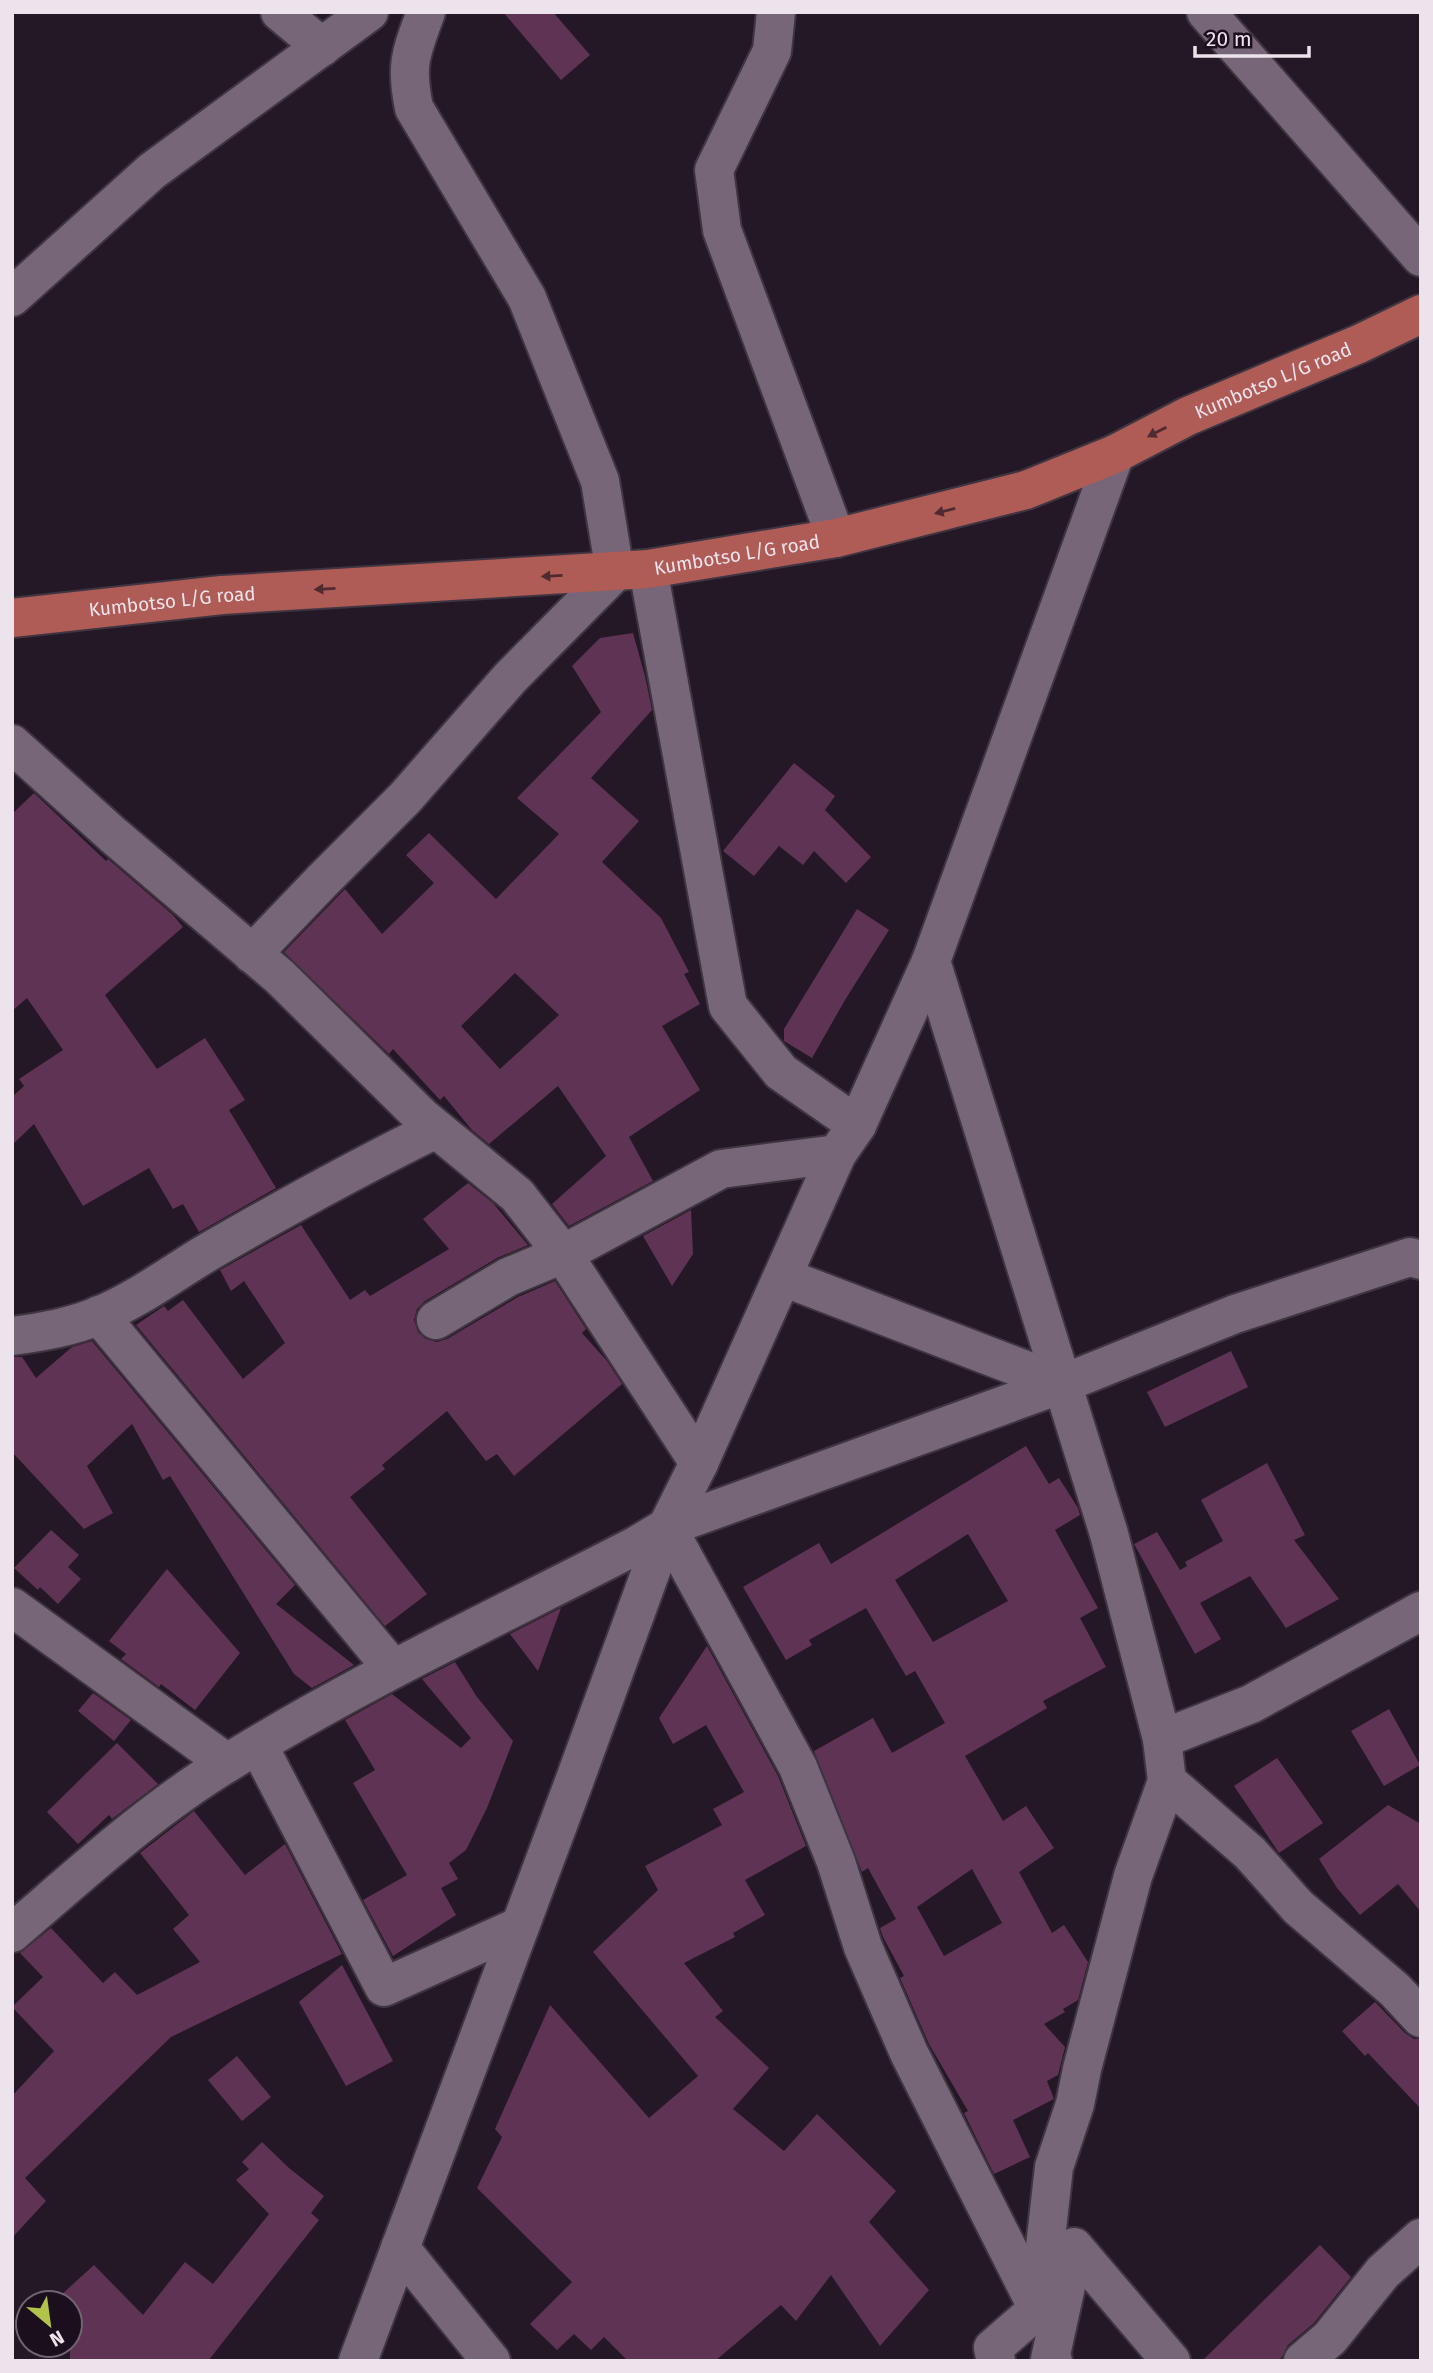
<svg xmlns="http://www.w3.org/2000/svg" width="1433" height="2373" font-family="'Fira Sans',sans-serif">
  <rect width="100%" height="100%" fill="#251826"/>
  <g fill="#5f3354" fill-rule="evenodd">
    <path d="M 503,12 L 553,12 L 590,55 L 561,80 Z"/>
    <path d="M 633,633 L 645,676 L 652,710 L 591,778 L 639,821 L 602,862 L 661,918 L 689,972 L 684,974 L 700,1004 L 662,1026 L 700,1090 L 629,1137 L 653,1181 L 569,1226 L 552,1204 L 606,1156 L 558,1086 L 489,1144 L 472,1130 L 444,1096 L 440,1100 L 393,1049 L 389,1054 L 284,952 L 345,889 L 382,934 L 434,883 L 406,855 L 429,833 L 496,899 L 559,834 L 517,798 L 601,712 L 572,666 L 600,638 ZM 515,973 L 559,1015 L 500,1069 L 461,1026 Z"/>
    <path d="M 794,763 L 835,796 L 825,810 L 871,857 L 846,883 L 814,851 L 803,865 L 779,846 L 754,876 L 723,851 Z"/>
    <path d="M 34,793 L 106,861 L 108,859 L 173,915 L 183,927 L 105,995 L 157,1069 L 205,1038 L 245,1100 L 229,1110 L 276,1188 L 199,1232 L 183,1204 L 173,1209 L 149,1168 L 83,1206 L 34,1124 L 12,1145 L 12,1097 L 24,1086 L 19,1079 L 63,1050 L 27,998 L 12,1011 L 12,814 Z"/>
    <path d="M 857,909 L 889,930 L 845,1000 L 812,1058 L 784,1041 L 784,1029 Z"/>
    <path d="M 468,1183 L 493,1203 L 528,1245 L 497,1258 L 425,1301 L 417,1309 L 414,1320 L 418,1332 L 426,1339 L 437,1342 L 447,1339 L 518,1297 L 555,1281 L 586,1329 L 582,1333 L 607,1361 L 622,1384 L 514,1476 L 497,1454 L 486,1461 L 447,1411 L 382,1465 L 385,1469 L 350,1497 L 427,1594 L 385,1626 L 136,1325 L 164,1306 L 168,1311 L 183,1300 L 243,1379 L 285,1343 L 244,1281 L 231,1291 L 220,1270 L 301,1225 L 350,1300 L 365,1290 L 370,1296 L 449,1249 L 423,1219 Z"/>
    <path d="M 691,1210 L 693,1254 L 672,1286 L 643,1236 Z"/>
    <path d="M 92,1341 L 295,1585 L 276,1604 L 354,1665 L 312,1688 L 294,1674 L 170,1476 L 163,1480 L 132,1424 L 87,1466 L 113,1513 L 84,1529 L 12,1452 L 12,1357 L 22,1357 L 36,1378 L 72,1347 Z"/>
    <path d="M 1231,1351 L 1248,1387 L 1165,1427 L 1147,1392 Z"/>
    <path d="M 1026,1446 L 1049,1484 L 1059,1478 L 1078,1508 L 1080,1515 L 1055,1530 L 1098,1608 L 1080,1618 L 1106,1667 L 1043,1701 L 1047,1708 L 965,1756 L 1003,1821 L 1026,1806 L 1054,1848 L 1019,1872 L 1052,1933 L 1064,1925 L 1088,1962 L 1078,2000 L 1063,2009 L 1065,2012 L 1044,2024 L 1065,2047 L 1058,2075 L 1047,2081 L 1054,2099 L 1013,2120 L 1030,2157 L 994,2174 L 964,2113 L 968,2111 L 929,2044 L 900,1978 L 904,1976 L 883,1937 L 880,1928 L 896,1919 L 868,1868 L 862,1872 L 814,1751 L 873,1718 L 892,1753 L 945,1723 L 915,1671 L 906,1676 L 866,1608 L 809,1640 L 812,1645 L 786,1660 L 743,1587 L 819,1543 L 831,1564 ZM 968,1534 L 1008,1601 L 933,1642 L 895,1580 ZM 972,1869 L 1002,1923 L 944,1956 L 917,1907 Z"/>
    <path d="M 1267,1463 L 1305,1535 L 1294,1540 L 1339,1599 L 1286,1628 L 1250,1576 L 1200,1603 L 1221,1639 L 1195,1654 L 1134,1544 L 1157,1532 L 1180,1570 L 1187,1566 L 1185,1562 L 1223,1541 L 1201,1500 Z"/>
    <path d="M 51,1530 L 79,1555 L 68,1567 L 81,1579 L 58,1604 L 40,1587 L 38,1590 L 14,1568 Z"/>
    <path d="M 167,1569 L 240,1653 L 195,1710 L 161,1684 L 159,1687 L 121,1659 L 126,1654 L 109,1641 Z"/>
    <path d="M 561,1608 L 538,1671 L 510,1634 Z"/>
    <path d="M 707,1646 L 778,1776 L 806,1846 L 745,1880 L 765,1915 L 733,1933 L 735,1937 L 684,1963 L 723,2011 L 715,2017 L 769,2068 L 733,2109 L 784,2151 L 817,2114 L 896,2191 L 869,2222 L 929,2290 L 880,2346 L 831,2275 L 796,2321 L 781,2305 L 715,2361 L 628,2361 L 604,2337 L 591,2350 L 574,2334 L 557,2350 L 530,2324 L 572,2282 L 477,2188 L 502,2137 L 495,2129 L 550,2005 L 649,2118 L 698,2076 L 593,1952 L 658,1890 L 645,1866 L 722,1825 L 713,1809 L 744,1792 L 706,1725 L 673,1744 L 659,1718 Z"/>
    <path d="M 455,1662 L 477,1697 L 513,1741 L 487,1808 L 466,1850 L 449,1863 L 458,1879 L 441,1888 L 456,1915 L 393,1956 L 363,1900 L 407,1875 L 353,1783 L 375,1770 L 345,1720 L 392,1694 L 461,1748 L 471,1738 L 422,1679 Z"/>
    <path d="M 93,1693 L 131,1720 L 114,1741 L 78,1711 Z"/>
    <path d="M 1389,1709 L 1420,1765 L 1384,1786 L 1351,1731 Z"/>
    <path d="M 117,1743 L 158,1784 L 112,1819 L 109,1815 L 78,1844 L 47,1812 Z"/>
    <path d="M 1277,1758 L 1323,1823 L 1279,1853 L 1234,1786 Z"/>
    <path d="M 1388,1805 L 1421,1824 L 1421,1912 L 1398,1884 L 1360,1915 L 1337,1888 L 1319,1859 Z"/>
    <path d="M 194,1811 L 245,1875 L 285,1844 L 342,1954 L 171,2037 L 25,2178 L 46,2201 L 12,2238 L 12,2096 L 54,2051 L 12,2007 L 43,1977 L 20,1953 L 51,1928 L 103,1983 L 115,1972 L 137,1995 L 200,1962 L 173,1929 L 189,1915 L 140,1853 Z"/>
    <path d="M 342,1965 L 393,2061 L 346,2086 L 299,2002 Z"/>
    <path d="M 1375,2002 L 1405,2033 L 1414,2039 L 1421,2039 L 1421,2109 L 1368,2053 L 1365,2056 L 1342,2031 Z"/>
    <path d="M 237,2056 L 271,2097 L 242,2121 L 208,2080 Z"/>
    <path d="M 262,2142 L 289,2168 L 324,2196 L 311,2213 L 319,2220 L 208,2361 L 70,2361 L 70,2303 L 61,2295 L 94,2265 L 143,2315 L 185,2262 L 213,2284 L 269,2214 L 236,2180 L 249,2169 L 242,2162 Z"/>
    <path d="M 1320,2245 L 1351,2277 L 1314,2323 L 1288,2345 L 1282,2357 L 1278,2361 L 1202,2361 Z"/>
  </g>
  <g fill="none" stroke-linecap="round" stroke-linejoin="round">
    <g stroke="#3f3540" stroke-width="42">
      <g id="minor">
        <path d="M 280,12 L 322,47"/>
        <path d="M 776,12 L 772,51 L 714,170 L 722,230 L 836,538"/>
        <path d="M 1206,12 L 1421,257"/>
        <path d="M 12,297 L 152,171 L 369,12"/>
        <path d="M 648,569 L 728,1006 L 781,1072 L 857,1125"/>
        <path d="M 12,744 L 113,835 L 280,977 L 422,1117 L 517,1195 L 563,1254 L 699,1463"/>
        <path d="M 252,954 L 323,880 L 405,798 L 510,678 L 615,572 L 600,481 L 527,298 L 414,108 C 405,64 411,53 426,12"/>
        <path d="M 931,961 L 1109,1534 L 1162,1739 L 1167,1781 L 1133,1876 L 1082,2069 L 1075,2104 L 1054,2167 L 1038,2309 L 993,2348 L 996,2361"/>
        <path d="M 783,1277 L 1062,1384"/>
        <path d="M 99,1315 L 393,1669"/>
        <path d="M 436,1320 L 508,1277 L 563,1254 L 721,1169 L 837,1154"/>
        <path d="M 12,1336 C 42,1332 72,1327 100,1315 C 141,1298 177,1270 215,1248 C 288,1206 361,1166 436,1129"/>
        <path d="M 667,1527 L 798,1767 L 836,1862 L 863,1947 L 909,2053 L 1038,2309"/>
        <path d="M 12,1607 L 227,1763"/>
        <path d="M 1162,1739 L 1251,1704 L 1421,1611"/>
        <path d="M 258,1745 L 384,1987 L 520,1926"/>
        <path d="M 1167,1781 L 1250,1853 L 1298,1907 L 1395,1990 L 1421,2018"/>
        <path d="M 12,1933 C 82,1873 150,1810 229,1762 C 360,1681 500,1616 637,1545 L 667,1527 L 1062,1384 L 1235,1314 L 1410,1257 L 1421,1260"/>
        <path d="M 1074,2247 L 1171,2361"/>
        <path d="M 400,2248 L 491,2361"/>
        <path d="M 358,2361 L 574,1782 L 667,1527 L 699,1463 L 837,1154 L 857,1125 L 931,961 L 1115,454"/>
        <path d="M 1053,2361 L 1050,2359 L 1068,2277"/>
        <path d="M 1303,2361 L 1330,2338 L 1383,2272 L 1421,2238"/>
      </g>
    </g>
    <g stroke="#3f3540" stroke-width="42">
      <g id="major">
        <path id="s1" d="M 12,618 L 222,595 L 648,569 L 836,538 L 1026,490 L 1115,454 L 1188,416 L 1359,344 L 1421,314"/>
      </g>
    </g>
    <use href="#minor" stroke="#766677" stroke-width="38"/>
    <use href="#major" stroke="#ae5c55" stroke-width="38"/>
  </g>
  <defs><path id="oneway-solid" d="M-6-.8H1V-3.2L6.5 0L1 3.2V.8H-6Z" transform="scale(1.75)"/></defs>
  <g fill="#4f2a31">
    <use href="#oneway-solid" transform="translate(1157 432) rotate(153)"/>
    <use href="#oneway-solid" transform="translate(945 511) rotate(166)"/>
    <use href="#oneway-solid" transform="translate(552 576) rotate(177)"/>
    <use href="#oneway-solid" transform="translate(325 589) rotate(177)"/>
  </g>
  <g text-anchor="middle" stroke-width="7" stroke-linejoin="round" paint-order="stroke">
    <g font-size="19" fill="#ece3ec" stroke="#1c0f1d">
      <text dy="7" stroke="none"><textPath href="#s1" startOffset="1295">Kumbotso L/G road</textPath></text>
      <text dy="7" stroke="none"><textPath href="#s1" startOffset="728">Kumbotso L/G road</textPath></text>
      <text dy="7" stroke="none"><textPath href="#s1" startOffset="161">Kumbotso L/G road</textPath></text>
    </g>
  </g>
  <rect width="1433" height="2373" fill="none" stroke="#ece3ec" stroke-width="28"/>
  <g transform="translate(49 2324) rotate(151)"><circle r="33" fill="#1c0f1d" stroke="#6f6470" stroke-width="2"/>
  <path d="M0-5L12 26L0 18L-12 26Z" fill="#b2c34c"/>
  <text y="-10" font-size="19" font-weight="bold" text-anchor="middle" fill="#ece3ec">N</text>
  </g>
  <path d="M1195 46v10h114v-10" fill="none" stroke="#ece3ec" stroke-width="3.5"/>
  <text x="1206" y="46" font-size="21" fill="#ece3ec" stroke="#1c0f1d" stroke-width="5" paint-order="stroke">20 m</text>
</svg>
